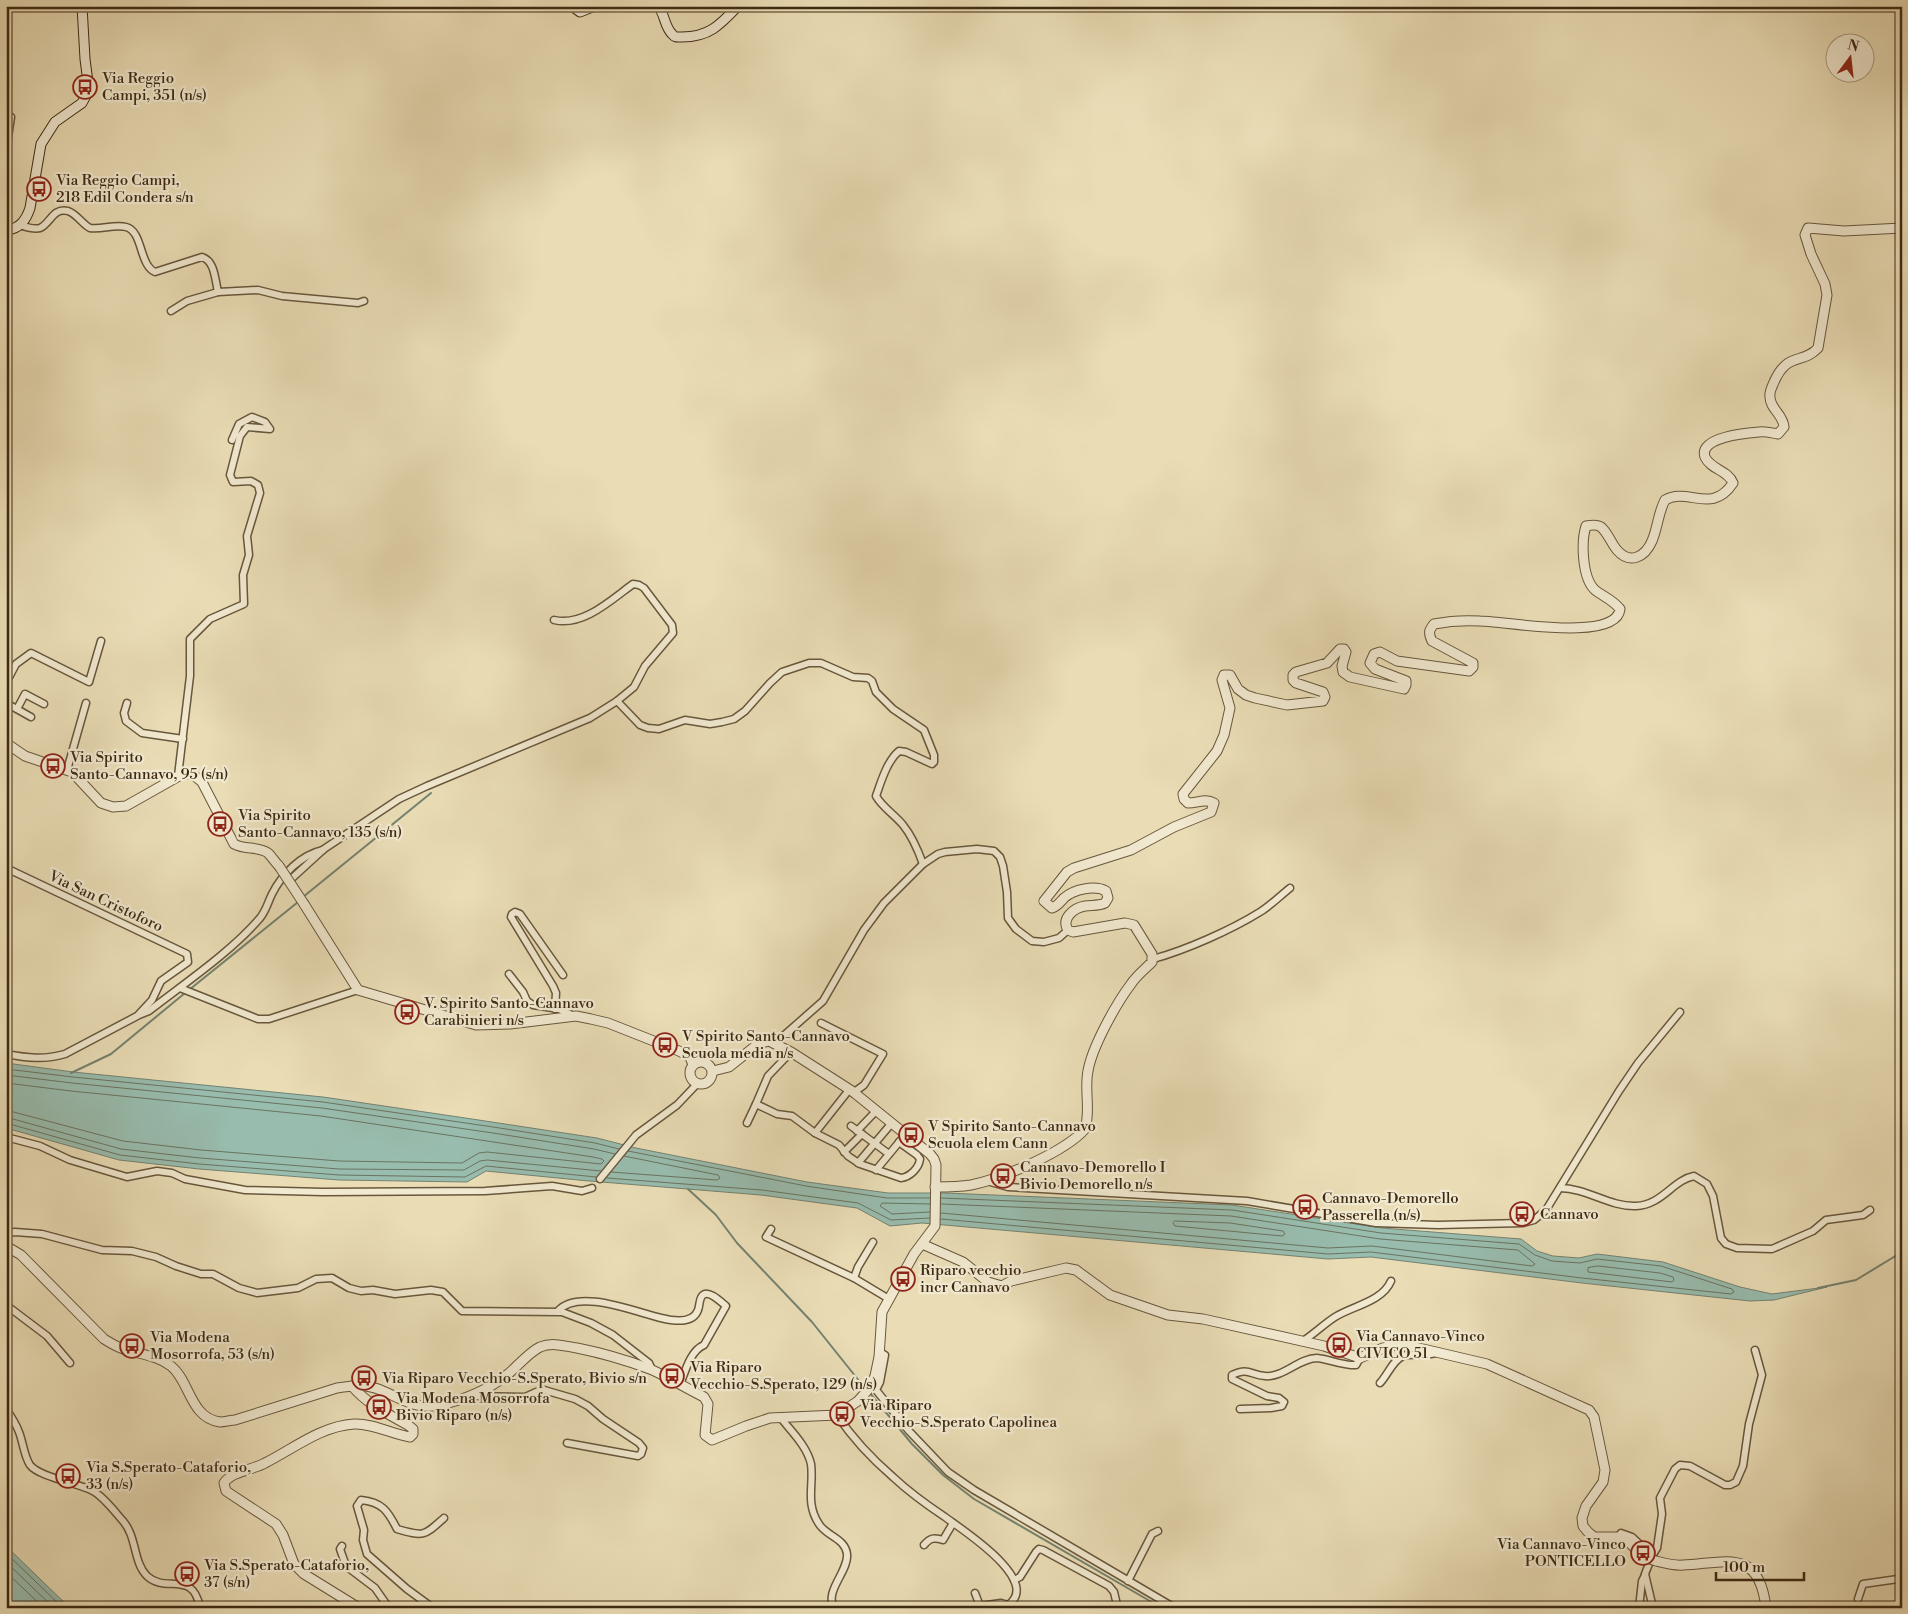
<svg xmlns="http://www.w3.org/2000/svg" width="1908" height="1614" font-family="'Libre Bodoni',serif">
  <rect width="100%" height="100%" fill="#eaddb6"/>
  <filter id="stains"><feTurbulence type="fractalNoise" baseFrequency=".004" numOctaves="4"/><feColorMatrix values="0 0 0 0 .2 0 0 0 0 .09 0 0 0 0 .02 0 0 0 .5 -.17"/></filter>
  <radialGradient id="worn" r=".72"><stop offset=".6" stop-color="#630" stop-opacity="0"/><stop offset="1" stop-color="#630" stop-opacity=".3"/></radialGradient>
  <g fill="#98bcae" stroke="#748270">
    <path d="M 6,1063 L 73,1072 L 323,1097 L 472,1119 L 597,1138 L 636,1148 L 807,1182 L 888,1193 L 946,1193 L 1232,1205 L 1382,1228 L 1521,1239 L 1537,1251 L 1553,1256 L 1579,1258 L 1597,1254 L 1663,1262 L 1740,1287 L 1772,1294 L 1827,1287 L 1774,1300 L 1750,1301 L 1582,1283 L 1371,1257 L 1328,1259 L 922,1223 L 890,1226 L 857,1208 L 761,1195 L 589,1181 L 486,1171 L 467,1182 L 339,1180 L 199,1169 L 119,1160 L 6,1128 Z"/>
    <path d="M 6,1546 L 70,1608 L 6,1608 Z"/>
  </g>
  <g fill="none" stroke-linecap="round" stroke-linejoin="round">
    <g stroke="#6a7360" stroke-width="1">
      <path d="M 6,1069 L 73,1077 L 323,1102 L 493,1127 L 595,1143 L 619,1149"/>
      <path d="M 6,1075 L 72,1083 L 322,1108 L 493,1133 L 594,1149 L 615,1154"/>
      <path d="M 6,1083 L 71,1091 L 321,1116 L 593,1157 L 602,1159 L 604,1161 L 601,1164 L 487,1152 L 479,1153 L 462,1163 L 339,1161 L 201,1150 L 123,1141 L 6,1110"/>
      <path d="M 6,1117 L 121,1149 L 200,1158 L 339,1169 L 464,1170 L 480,1161 L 487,1160 L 601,1171"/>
      <path d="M 6,1123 L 120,1155 L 199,1164 L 339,1175 L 465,1177 L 486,1166 L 596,1177"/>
      <path d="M 628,1151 L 806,1186 L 887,1198 L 930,1198"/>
      <path d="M 611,1172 L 717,1180 L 720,1178 L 718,1175 L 624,1156"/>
      <path d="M 607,1178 L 762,1190 L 858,1203 L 891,1220 L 930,1218"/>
      <path d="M 930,1212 L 892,1214 L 880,1206 L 882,1203 L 930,1204"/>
      <path d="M 941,1213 L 1328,1248 L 1372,1246 L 1532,1266 L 1535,1264 L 1518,1250 L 1380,1239 L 1231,1216 L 941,1204"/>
      <path d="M 941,1219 L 1328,1254 L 1371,1252 L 1582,1278 L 1731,1294 L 1734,1292 L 1732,1289 L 1661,1266 L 1597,1259 L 1580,1263 L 1552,1261 L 1535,1255 L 1519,1244 L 1381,1233 L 1232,1210 L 941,1198"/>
      <path d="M 1175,1221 L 1230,1223 L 1283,1231 L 1285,1234 L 1282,1236 L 1175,1226 L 1173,1223 Z"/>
      <path d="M 1598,1266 L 1660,1273 L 1673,1277 L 1674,1280 L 1672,1282 L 1588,1272 L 1588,1268 Z"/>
      <path d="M 6,1553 L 63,1608"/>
      <path d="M 6,1562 L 54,1608"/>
      <path d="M 6,1572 L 44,1608"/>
    </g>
    <g stroke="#748270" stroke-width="2">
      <path d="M 303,897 L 431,793"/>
      <path d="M 189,990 L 298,902"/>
      <path d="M 71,1073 L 111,1054 L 185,993"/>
      <path d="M 688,1189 L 716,1215 L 737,1243 L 812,1322 L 864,1387"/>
      <path d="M 1818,1288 L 1856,1280 L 1902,1252"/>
      <path d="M 869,1392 L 912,1444 L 943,1475 L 974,1499 L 1162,1608"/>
    </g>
    <g stroke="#68573c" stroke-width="9">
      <g id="minor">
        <path d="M 6,150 L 11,117"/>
        <path d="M 20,225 C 26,227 34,230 40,228 C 50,224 53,207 68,211 C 77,214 82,224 90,228 C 101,230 114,224 126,227 C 143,231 139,265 155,272 L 202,257 C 215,261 215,280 218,292 L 258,290 L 282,296 L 358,303 L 364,301"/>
        <path d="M 171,311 L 187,301 L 218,292"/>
        <path d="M 6,683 L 16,664 L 31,653 L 89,682 L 101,641"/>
        <path d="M 617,701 L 640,725 L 648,728 L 659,729 L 685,720 L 710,724 L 722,722 L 734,719 L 745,711 L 770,683 L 782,672 L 809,663 L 821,663 L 853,677 L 868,678 L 872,681 L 876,692 L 893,709 L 924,730 L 934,755 L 934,762 L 932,764 L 906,752 L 899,751 C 887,761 881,782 876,796 C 882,807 895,815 903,825 C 912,836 918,850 923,864"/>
        <path d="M 6,703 L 31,717"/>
        <path d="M 127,703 L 124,713 L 126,721 L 142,733 L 183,739"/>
        <path d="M 17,709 L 25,694 L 44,704"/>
        <path d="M 67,770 L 86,703"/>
        <path d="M 178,776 L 190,676 L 190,639 L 210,619 L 244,604 L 243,575 L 249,555 L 247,536 L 260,493 L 258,485 L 251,481 L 233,482 L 230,475 L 240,436 L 247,427 L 270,429 L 265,422 L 252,417 L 239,424 L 232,440"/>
        <path d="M 6,868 L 187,954 L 188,962 L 161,981 L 152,1000 L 139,1014"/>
        <path d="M 289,881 L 324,849 L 399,799 L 427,786 L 590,718 L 617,701 L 634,687 L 645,666 L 673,633 L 672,625 L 644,588 L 639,585 L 633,584 C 611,600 583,627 554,620"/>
        <path d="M 1153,959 C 1186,950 1231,930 1260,912 C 1270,906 1280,896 1290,888"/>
        <path d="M 509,974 L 523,992 L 527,1001 L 533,1005 L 559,1009 L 574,1016"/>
        <path d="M 180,988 L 258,1019 L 269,1019 L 358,990"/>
        <path d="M 555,1009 L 556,993 L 553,986 L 511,917 L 512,914 L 515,912 L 520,914 L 563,975"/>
        <path d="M 821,1023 L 883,1054 L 864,1085 L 853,1093"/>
        <path d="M 769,1041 L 781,1038 L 823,1001 L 864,930 L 884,903 L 923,864 L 938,854 L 945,852 L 977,849 L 994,851 L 1000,857 L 1003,866 L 1007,892 L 1008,918 L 1016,929 L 1032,941 L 1044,942 L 1059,938 L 1068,930"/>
        <path d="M 6,1054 C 27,1058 44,1060 65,1054 L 139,1015 L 149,1011 C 185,983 231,952 260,918 C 266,911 268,902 272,894 C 282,874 301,855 323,850"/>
        <path d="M 756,1104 L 768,1076 L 791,1052"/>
        <path d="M 747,1123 L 756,1104 L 777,1114 L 792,1116 L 815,1133 L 839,1145 L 848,1156 L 860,1164 L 901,1178 C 910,1177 919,1168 920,1159 L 917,1155 L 899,1142"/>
        <path d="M 851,1126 L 889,1154"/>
        <path d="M 857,1131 L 876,1111"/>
        <path d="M 815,1133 L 849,1090"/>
        <path d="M 6,1137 L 40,1146 L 70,1160 L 127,1177 L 157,1171 L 172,1173 L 185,1179 L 245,1190 L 323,1192 L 485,1191 L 552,1186 L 582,1191 L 592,1188"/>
        <path d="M 844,1152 L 862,1134"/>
        <path d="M 858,1163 L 891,1124"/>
        <path d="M 876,1170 L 905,1135"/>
        <path d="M 600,1179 L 636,1135 L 677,1105 L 697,1084"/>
        <path d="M 987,1181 L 1008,1187 L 1247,1201 L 1376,1223 L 1438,1225 L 1523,1223 L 1534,1220 L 1546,1210 L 1619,1091 L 1638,1063 L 1680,1012"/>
        <path d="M 1560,1188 C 1587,1188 1609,1207 1636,1206 C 1662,1205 1673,1180 1694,1176 L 1707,1184 L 1713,1196 L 1721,1238 L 1726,1244 L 1737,1248 L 1772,1249 L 1813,1231 L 1826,1220 L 1863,1215 L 1870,1210"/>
        <path d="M 771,1229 L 766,1237 L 854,1278 L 889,1299"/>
        <path d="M 6,1233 L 15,1232 L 42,1234 L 102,1250 L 132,1251 L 156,1257 L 176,1266 L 201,1274 L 213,1274 L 239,1288 L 257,1293 L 298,1288 L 316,1279 L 332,1278 L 349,1288 L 361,1291 L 373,1290 L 395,1294 L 431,1290 L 443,1292 L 462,1311 L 562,1312 L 591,1323 L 613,1335 L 649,1363 L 652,1370"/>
        <path d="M 854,1278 L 858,1267 L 873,1242"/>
        <path d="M 6,1305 L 47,1336 L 70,1363"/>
        <path d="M 558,1311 C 578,1288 635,1312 661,1318 C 673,1321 693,1324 698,1310 C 700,1305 699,1298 703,1295 C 709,1290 721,1302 726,1306 L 704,1345 C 690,1351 685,1372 680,1385"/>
        <path d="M 1303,1341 C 1314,1334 1324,1324 1335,1317 C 1352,1306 1382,1302 1391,1281"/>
        <path d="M 880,1352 L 885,1355 L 880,1382 L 876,1390 L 909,1431 L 948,1472 L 974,1490 L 1175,1608"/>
        <path d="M 1380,1383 C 1387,1376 1393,1360 1403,1356 C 1411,1353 1424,1357 1435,1353"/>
        <path d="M 471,1396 L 525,1397 L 536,1392 L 544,1390 L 575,1399 L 588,1406 L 603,1419 L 639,1443 L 643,1448 L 641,1454 L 638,1456 L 567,1443"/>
        <path d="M 6,1409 C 11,1416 16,1424 19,1432 C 23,1442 24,1456 30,1465 C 39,1477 78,1483 93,1491 C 104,1497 115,1512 123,1521 C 137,1537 133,1562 147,1576 C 166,1594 193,1569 200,1608"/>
        <path d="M 1240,1409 L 1271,1408 L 1282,1406 L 1284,1402 L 1279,1398 L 1267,1396 L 1232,1379 L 1232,1375 C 1249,1367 1250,1375 1265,1376 C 1283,1378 1299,1358 1317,1358 C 1326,1359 1341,1364 1351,1365 L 1356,1365 L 1360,1358"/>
        <path d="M 837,1415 C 853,1439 871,1458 893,1477 C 909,1492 927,1505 945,1517 C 961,1529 1043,1581 1008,1605 L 1001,1603 L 980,1606 L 975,1593"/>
        <path d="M 780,1417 C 791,1431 807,1446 811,1464 C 814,1485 805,1503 819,1524 C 826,1536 845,1538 847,1554 C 849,1571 824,1591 834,1608"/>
        <path d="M 1618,1537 L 1621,1533 L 1632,1537 L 1652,1556 L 1645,1574 L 1653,1608"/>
        <path d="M 924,1545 C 930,1538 934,1537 943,1540 L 953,1523"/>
        <path d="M 342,1546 L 340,1549 L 346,1566 L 375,1588 L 389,1608"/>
        <path d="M 1652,1556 L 1657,1548 L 1662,1514 L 1660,1498 L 1675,1469 L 1680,1465 L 1690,1466 L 1725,1485 L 1730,1485 L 1736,1482 L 1743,1466 L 1749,1424 L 1762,1375 L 1755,1350"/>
        <path d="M 1014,1580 L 1020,1577 L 1036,1552 L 1039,1549 L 1043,1550 L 1109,1586 L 1114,1592 L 1117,1605 L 1122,1608"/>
        <path d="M 1128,1581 L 1152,1534 L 1158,1531"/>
        <path d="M 1858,1599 L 1863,1584 L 1898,1579 L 1902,1577"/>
        <path d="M 433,1608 L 407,1589 L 367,1554 L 363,1540 L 364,1530 L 357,1506 L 361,1500 C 382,1502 388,1511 397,1529 C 424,1537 424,1536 444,1518"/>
        <path d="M 1639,1608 L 1642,1581 L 1645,1575"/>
      </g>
    </g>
    <g stroke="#68573c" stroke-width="11">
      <g id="tertiary">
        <path d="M 6,743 L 25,756 L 72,772 L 101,803 L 113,807 L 126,806 L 179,776 L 191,773 L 202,782 L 234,844 C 244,850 259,846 268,853 C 272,857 275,862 279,866"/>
        <path d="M 304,904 L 358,990 L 476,1025 L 510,1024 L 576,1016 L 591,1019 L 608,1023 L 679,1051 L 690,1057 L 693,1065"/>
        <circle cx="701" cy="1073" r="11"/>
        <path d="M 935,1187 C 947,1187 959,1187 971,1185 C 1001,1179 1065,1152 1085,1129 C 1091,1110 1084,1090 1088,1071 C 1092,1047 1116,1004 1131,984 C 1136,976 1145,969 1152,962 L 1152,954 L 1134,925 L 1125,923 L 1073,932 L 1068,930 C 1061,919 1073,908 1085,906 C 1092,905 1099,906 1105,903 L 1108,898 L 1106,891 C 1095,885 1074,889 1064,898 C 1060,902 1058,906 1052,908 L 1044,901 L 1067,872 L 1074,868 L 1131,850 L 1174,827 L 1211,812 L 1214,803 C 1205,798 1198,803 1188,803 L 1184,799 L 1183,794 L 1217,751 L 1224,735 L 1230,708 L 1222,680 L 1224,675 L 1230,675 L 1238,689 L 1246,695 L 1255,698 L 1287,705 L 1323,701 L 1325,697 L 1323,692 L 1296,683 L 1293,680 L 1293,675 L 1296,672 L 1327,663 L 1340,649 L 1344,649 L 1346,652 L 1342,666 L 1343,672 L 1350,677 L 1404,689 L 1406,685 L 1406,681 L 1375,669 L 1370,663 L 1374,654 L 1380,652 L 1397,661 L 1462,670 L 1469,671 L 1473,667 L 1473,663 L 1432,641 C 1428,633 1429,630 1434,624 C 1449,621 1464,620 1480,621 C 1504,621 1616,643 1620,609 C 1613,600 1604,597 1595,590 C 1582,578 1581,542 1586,526 C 1591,525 1597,524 1601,527 C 1608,533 1611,543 1617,550 C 1630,565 1645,557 1652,541 C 1658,527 1658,513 1665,500 C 1688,487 1712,515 1733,483 C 1728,470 1711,470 1705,457 C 1698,437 1747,433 1759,432 C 1765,431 1772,433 1778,434 L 1784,427 C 1783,414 1770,409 1770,397 C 1769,392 1772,387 1774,382 C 1788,351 1802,365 1818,348 L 1827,295 L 1825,284 L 1811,254 L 1805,235 L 1808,228 L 1844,231 L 1902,228"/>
        <path d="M 922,1244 L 963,1262 L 988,1282 L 1002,1286 L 1011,1281 L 1066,1268 L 1076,1270 L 1110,1295 L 1168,1315 L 1203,1319 L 1324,1346 L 1360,1358 L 1383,1348 L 1401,1344 L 1436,1352 L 1487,1364 L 1589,1410 L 1594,1417 L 1605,1470 L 1603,1482 L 1586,1506 L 1582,1518 L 1583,1526 L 1588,1532 L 1594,1537 L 1618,1537 L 1628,1541 L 1642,1556 L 1647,1558"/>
        <path d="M 6,1246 L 21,1255 L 104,1339 C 109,1342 115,1346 121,1348 C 137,1354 157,1355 171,1366 C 190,1381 190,1418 220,1422 C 225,1422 231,1420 235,1420 L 337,1388 C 350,1386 363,1384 375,1388 C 397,1395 414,1411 439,1405 C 464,1400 488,1390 508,1374 C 518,1366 528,1353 540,1347 C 552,1342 565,1346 577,1348 C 602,1353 626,1360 650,1369 C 668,1377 686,1388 704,1397 L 708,1404 L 705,1435 L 712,1440 L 746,1426 L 770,1418 L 837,1415 L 858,1401 L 867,1391 L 875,1376 L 879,1357 L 882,1312 L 914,1254 L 935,1226 L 936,1165 L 934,1159 L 930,1154 L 852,1091 L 791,1052 L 769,1041 L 758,1044 L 729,1067 L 713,1071"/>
        <path d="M 352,1386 C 367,1404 388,1414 408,1425 L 413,1429 L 413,1434 L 410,1437 C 392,1434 372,1423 354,1424 C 321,1426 293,1449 265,1463 C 253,1470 232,1471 224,1483 L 226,1491 L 276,1524 L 283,1535 L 294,1564 L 304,1574 L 359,1608"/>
        <path d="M 1656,1561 C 1664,1563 1674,1566 1683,1565 C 1726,1563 1759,1547 1766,1608"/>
      </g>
    </g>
    <g stroke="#3d2a13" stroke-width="11">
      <g id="secondary">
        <path d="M 572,6 L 580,12 L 595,6"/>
        <path d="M 658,6 C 665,14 664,26 672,34 C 675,38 677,37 682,37 C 709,37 720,25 738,6"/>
        <path d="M 6,230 C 20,229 26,220 30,208 L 41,144 L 55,122 L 82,103 L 89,90 L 85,59 L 82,6"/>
      </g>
    </g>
    <use href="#minor" stroke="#f1e9d0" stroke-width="6"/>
    <use href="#tertiary" stroke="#f1e9d0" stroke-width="9"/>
    <use href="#secondary" stroke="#f1e9d0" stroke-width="9"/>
    <g stroke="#68573c" stroke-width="11" stroke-linecap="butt">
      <g id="tertiary-bridge">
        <path d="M 279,866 L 304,904"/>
        <path d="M 1647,1558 L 1656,1561"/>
      </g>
    </g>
    <use href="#tertiary-bridge" stroke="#f1e9d0" stroke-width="9"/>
  </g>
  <defs>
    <g id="bus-ring" transform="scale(1.25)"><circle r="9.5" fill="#f1e9d0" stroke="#8f2418" stroke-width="1.5"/><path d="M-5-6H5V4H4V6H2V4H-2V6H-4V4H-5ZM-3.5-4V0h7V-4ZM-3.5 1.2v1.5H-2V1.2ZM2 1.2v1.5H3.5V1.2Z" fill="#8f2418"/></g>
  </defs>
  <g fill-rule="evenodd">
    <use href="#bus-ring" x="85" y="87"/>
    <use href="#bus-ring" x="39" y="189"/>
    <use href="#bus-ring" x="53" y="766"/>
    <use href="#bus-ring" x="220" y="824"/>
    <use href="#bus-ring" x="407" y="1012"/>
    <use href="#bus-ring" x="665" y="1045"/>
    <use href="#bus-ring" x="911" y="1135"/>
    <use href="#bus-ring" x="1003" y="1176"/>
    <use href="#bus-ring" x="1305" y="1207"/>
    <use href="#bus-ring" x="1522" y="1214"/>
    <use href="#bus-ring" x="903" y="1279"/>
    <use href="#bus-ring" x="1339" y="1345"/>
    <use href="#bus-ring" x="132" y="1346"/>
    <use href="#bus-ring" x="672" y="1376"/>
    <use href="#bus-ring" x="364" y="1378"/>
    <use href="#bus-ring" x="379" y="1407"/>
    <use href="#bus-ring" x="842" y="1414"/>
    <use href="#bus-ring" x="68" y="1476"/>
    <use href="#bus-ring" x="1643" y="1553"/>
    <use href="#bus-ring" x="187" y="1574"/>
  </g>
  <g text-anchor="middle" stroke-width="4.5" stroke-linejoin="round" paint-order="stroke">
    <g font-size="15" fill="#3d2a13" stroke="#f1e9d0" text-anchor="start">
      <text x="102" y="83">Via Reggio<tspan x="102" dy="17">Campi, 351 (n/s)</tspan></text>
      <text x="56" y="185">Via Reggio Campi,<tspan x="56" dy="17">218 Edil Condera s/n</tspan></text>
      <text x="70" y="762">Via Spirito<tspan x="70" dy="17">Santo-Cannavo, 95 (s/n)</tspan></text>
      <text x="238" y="820">Via Spirito<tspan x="238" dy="17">Santo-Cannavo, 135 (s/n)</tspan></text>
      <text x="424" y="1008">V. Spirito Santo-Cannavo<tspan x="424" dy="17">Carabinieri n/s</tspan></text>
      <text x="682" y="1041">V Spirito Santo-Cannavo<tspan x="682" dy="17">Scuola media n/s</tspan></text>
      <text x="928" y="1131">V Spirito Santo-Cannavo<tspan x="928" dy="17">Scuola elem Cann</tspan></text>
      <text x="1020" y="1172">Cannavo-Demorello I<tspan x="1020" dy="17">Bivio Demorello n/s</tspan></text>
      <text x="1322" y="1203">Cannavo-Demorello<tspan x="1322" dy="17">Passerella (n/s)</tspan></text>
      <text x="1540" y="1219">Cannavo</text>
      <text x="920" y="1275">Riparo vecchio<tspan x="920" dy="17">incr Cannavo</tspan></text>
      <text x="1356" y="1341">Via Cannavo-Vinco<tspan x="1356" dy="17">CIVICO 51</tspan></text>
      <text x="150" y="1342">Via Modena<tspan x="150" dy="17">Mosorrofa, 53 (s/n)</tspan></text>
      <text x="690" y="1372">Via Riparo<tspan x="690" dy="17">Vecchio-S.Sperato, 129 (n/s)</tspan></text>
      <text x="382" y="1383">Via Riparo Vecchio-S.Sperato, Bivio s/n</text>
      <text x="396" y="1403">Via Modena Mosorrofa<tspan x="396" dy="17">Bivio Riparo (n/s)</tspan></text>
      <text x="860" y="1410">Via Riparo<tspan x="860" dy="17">Vecchio-S.Sperato Capolinea</tspan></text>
      <text x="86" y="1472">Via S.Sperato-Cataforio,<tspan x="86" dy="17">33 (n/s)</tspan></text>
      <text x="1626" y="1549" text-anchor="end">Via Cannavo-Vinco<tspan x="1626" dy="17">PONTICELLO</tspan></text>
      <text x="204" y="1570">Via S.Sperato-Cataforio,<tspan x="204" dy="17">37 (s/n)</tspan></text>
    </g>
    <g font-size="15" fill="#3d2a13" stroke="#f1e9d0">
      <text transform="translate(106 901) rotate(25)" y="5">Via San Cristoforo</text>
    </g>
  </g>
  <rect width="1908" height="1614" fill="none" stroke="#eaddb6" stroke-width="25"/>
  <rect x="8" y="8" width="1893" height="1599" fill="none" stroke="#3d2a13" stroke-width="2.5"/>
  <rect x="12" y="12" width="1883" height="1589" fill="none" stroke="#3d2a13"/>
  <g transform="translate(1850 58) rotate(15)"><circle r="24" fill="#f1e9d0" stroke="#a99d84"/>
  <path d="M0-4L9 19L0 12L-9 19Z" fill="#8f2418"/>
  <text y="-8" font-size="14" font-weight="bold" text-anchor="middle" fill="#3d2a13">N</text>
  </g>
  <path d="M1716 1572v8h88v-8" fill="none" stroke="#3d2a13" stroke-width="2.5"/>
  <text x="1723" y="1572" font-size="15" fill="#3d2a13" stroke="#f1e9d0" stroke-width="4" paint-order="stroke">100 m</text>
  <rect width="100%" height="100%" filter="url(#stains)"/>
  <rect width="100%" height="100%" fill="url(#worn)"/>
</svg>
